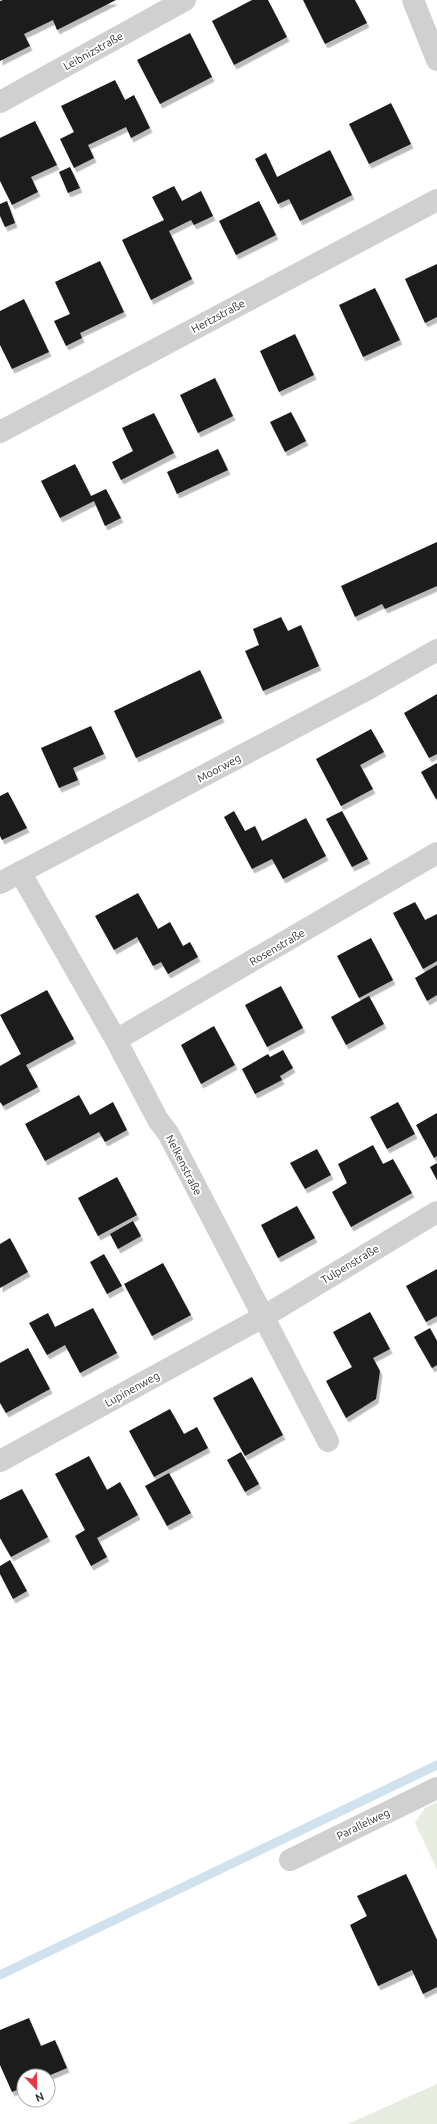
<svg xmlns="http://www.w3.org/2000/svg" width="437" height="2124" font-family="Ubuntu,sans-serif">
  <defs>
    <filter id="shadow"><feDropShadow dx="2.5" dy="4.5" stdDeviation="0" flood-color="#0004"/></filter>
  </defs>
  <rect width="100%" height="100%" fill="#fff"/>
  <g fill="#e6ecdf">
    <path d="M 437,1802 L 437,1869 L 415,1823 L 425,1808 Z"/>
    <path d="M 437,2084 L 437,2124 L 348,2124 Z"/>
  </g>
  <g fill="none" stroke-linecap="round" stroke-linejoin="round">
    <path stroke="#cfe2ee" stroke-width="9" d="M 0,1975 L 437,1765"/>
  </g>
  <g fill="#1a1a1a" filter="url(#shadow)">
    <path d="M 3,0 L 116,0 L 57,30 L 53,20 L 24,34 L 30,46 L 0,61 L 0,1 Z"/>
    <path d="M 252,0 L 268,0 L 287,37 L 234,65 L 212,21 Z"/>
    <path d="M 303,0 L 355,0 L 367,23 L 325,44 Z"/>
    <path d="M 190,33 L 212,77 L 160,104 L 137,60 Z"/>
    <path d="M 115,80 L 125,100 L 134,95 L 150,128 L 131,138 L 126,127 L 88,145 L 94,158 L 74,168 L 60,139 L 74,132 L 61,106 Z"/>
    <path d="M 391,103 L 411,144 L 369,164 L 349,124 Z"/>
    <path d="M 35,121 L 57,165 L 31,177 L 38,192 L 12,205 L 0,181 L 0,138 Z"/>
    <path d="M 330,150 L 352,195 L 300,221 L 289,199 L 278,204 L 255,159 L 266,153 L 277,177 Z"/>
    <path d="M 70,167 L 80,188 L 68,193 L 59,172 Z"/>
    <path d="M 174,186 L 182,201 L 201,191 L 213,216 L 194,225 L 191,220 L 169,231 L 192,279 L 151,300 L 122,240 L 164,220 L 152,197 Z"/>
    <path d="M 7,201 L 15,223 L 5,227 L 0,216 L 0,204 Z"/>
    <path d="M 259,201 L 276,235 L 236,255 L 219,221 Z"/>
    <path d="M 100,261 L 124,312 L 80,333 L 82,338 L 66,346 L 54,321 L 70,314 L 55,282 Z"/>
    <path d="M 437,264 L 437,317 L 425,323 L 405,279 Z"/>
    <path d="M 375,288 L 400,340 L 363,357 L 339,305 Z"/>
    <path d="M 24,299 L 49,352 L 12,369 L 0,345 L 0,311 Z"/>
    <path d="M 295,334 L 314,375 L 279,392 L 260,351 Z"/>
    <path d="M 215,378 L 233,416 L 198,433 L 180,395 Z"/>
    <path d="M 291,412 L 306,441 L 285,452 L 270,422 Z"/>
    <path d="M 154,413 L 174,453 L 121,480 L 112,462 L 133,451 L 122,428 Z"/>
    <path d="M 218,449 L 228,470 L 177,494 L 167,472 Z"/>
    <path d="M 75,464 L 91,496 L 106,489 L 121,518 L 105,526 L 94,501 L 60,518 L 41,481 Z"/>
    <path d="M 437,542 L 437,586 L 385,609 L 382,604 L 355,617 L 341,586 Z"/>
    <path d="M 281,617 L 288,631 L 301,625 L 319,666 L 263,691 L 245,651 L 259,645 L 253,629 Z"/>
    <path d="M 200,670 L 222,718 L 136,758 L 114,711 Z"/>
    <path d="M 437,694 L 437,754 L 429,758 L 404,713 Z"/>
    <path d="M 91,726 L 104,754 L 73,768 L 78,780 L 59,788 L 41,748 Z"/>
    <path d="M 371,729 L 384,752 L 360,765 L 373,789 L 341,806 L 316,759 Z"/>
    <path d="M 437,763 L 437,799 L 436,799 L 421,772 Z"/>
    <path d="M 8,792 L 27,828 L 2,840 L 0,836 L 0,796 Z"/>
    <path d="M 234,811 L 245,831 L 255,826 L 262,841 L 306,818 L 326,856 L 283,879 L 272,859 L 252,869 L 224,817 Z"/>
    <path d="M 342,811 L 368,859 L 352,867 L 326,819 Z"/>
    <path d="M 138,893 L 158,929 L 170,922 L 183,946 L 190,942 L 198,957 L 168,974 L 161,962 L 153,966 L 137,937 L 114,950 L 95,916 Z"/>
    <path d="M 415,902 L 425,920 L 437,914 L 437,961 L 423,969 L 393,913 Z"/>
    <path d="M 371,938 L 393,980 L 359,998 L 337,956 Z"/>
    <path d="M 437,965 L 437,995 L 427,1001 L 415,978 Z"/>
    <path d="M 281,986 L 303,1028 L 267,1047 L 245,1005 Z"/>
    <path d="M 47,990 L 74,1039 L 26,1065 L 38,1087 L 3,1106 L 0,1102 L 0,1066 L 21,1054 L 0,1015 Z"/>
    <path d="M 369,996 L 384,1024 L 346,1045 L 331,1017 Z"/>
    <path d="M 214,1026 L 235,1065 L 201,1084 L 181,1045 Z"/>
    <path d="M 283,1050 L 293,1068 L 280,1076 L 282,1080 L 255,1094 L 242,1069 L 268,1054 L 270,1057 Z"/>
    <path d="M 79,1095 L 90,1115 L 113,1102 L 127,1130 L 105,1142 L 99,1132 L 45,1161 L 25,1124 Z"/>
    <path d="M 398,1102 L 415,1134 L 387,1149 L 370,1117 Z"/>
    <path d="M 437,1113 L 437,1156 L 434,1158 L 416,1125 Z"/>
    <path d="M 373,1145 L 383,1164 L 393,1159 L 412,1193 L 351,1227 L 332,1192 L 347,1183 L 338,1164 Z"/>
    <path d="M 317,1149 L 331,1175 L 305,1189 L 290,1163 Z"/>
    <path d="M 437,1163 L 437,1180 L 430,1167 Z"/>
    <path d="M 117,1177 L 137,1215 L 98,1236 L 78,1198 Z"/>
    <path d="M 297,1206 L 315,1238 L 278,1258 L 261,1225 Z"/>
    <path d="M 133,1221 L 141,1236 L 118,1249 L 110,1234 Z"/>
    <path d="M 10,1238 L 28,1272 L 0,1288 L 0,1244 Z"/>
    <path d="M 104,1254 L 122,1286 L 107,1294 L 90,1262 Z"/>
    <path d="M 163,1263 L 191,1315 L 152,1336 L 124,1284 Z"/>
    <path d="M 437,1269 L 437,1316 L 426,1322 L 406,1286 Z"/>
    <path d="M 93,1308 L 117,1353 L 80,1373 L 65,1345 L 47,1355 L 29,1323 L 48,1313 L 55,1327 Z"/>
    <path d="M 370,1312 L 390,1349 L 373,1358 L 380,1371 L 376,1399 L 346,1418 L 326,1381 L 352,1367 L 333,1332 Z"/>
    <path d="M 430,1328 L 437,1341 L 437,1365 L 432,1368 L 414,1337 Z"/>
    <path d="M 28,1348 L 50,1389 L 6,1413 L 0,1403 L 0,1363 Z"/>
    <path d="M 252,1377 L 283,1435 L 245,1456 L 213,1398 Z"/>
    <path d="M 170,1409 L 184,1434 L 197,1427 L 208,1448 L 154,1477 L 129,1431 Z"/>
    <path d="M 241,1452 L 259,1484 L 245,1492 L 227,1460 Z"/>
    <path d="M 89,1456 L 107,1490 L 120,1482 L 138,1515 L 97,1538 L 107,1557 L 91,1566 L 75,1536 L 85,1530 L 55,1474 Z"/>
    <path d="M 169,1473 L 191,1513 L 167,1526 L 145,1486 Z"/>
    <path d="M 22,1489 L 48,1537 L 11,1557 L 0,1538 L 0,1500 Z"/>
    <path d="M 10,1560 L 27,1591 L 13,1599 L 0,1574 L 0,1566 Z"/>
    <path d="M 406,1874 L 437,1940 L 437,1987 L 423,1994 L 412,1970 L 378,1986 L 350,1925 L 367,1916 L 357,1896 Z"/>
    <path d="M 29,2018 L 41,2046 L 55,2040 L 67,2068 L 48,2076 L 24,2076 L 24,2087 L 12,2092 L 0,2065 L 0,2030 Z"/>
  </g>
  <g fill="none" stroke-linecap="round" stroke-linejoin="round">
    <g stroke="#d0d0d0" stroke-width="22">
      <path d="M 413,0 L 437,60"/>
      <path d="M 0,102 L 185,0"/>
      <path d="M 0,432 L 437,200"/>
      <path d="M 20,872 L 116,1040 L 158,1120 L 168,1133 L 328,1441"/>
      <path d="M 0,883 L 368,689 L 437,650"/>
      <path d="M 116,1040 L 437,853"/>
      <path d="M 0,1461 L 263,1317 L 437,1212"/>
      <path d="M 290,1860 L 437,1788"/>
    </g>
  </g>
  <g text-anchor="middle" stroke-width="4" stroke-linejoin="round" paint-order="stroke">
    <g font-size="11" fill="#333" stroke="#fff">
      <text transform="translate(93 51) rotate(-29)" y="4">Leibnizstraße</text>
      <text transform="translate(218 316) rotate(-28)" y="4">Hertzstraße</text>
      <text transform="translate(219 768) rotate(-28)" y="4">Moorweg</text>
      <text transform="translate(277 947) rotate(-30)" y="4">Rosenstraße</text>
      <text transform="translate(184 1165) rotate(63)" y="4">Nelkenstraße</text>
      <text transform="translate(350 1264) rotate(-31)" y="4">Tulpenstraße</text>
      <text transform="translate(132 1389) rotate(-29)" y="4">Lupinenweg</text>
      <text transform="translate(363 1824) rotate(-26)" y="4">Parallelweg</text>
    </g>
  </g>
  <g transform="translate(36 2088) rotate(158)"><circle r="19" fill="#ffffff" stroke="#adadad"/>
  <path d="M0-3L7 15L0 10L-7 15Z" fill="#e63946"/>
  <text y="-6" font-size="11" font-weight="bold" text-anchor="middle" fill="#333333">N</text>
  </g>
</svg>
